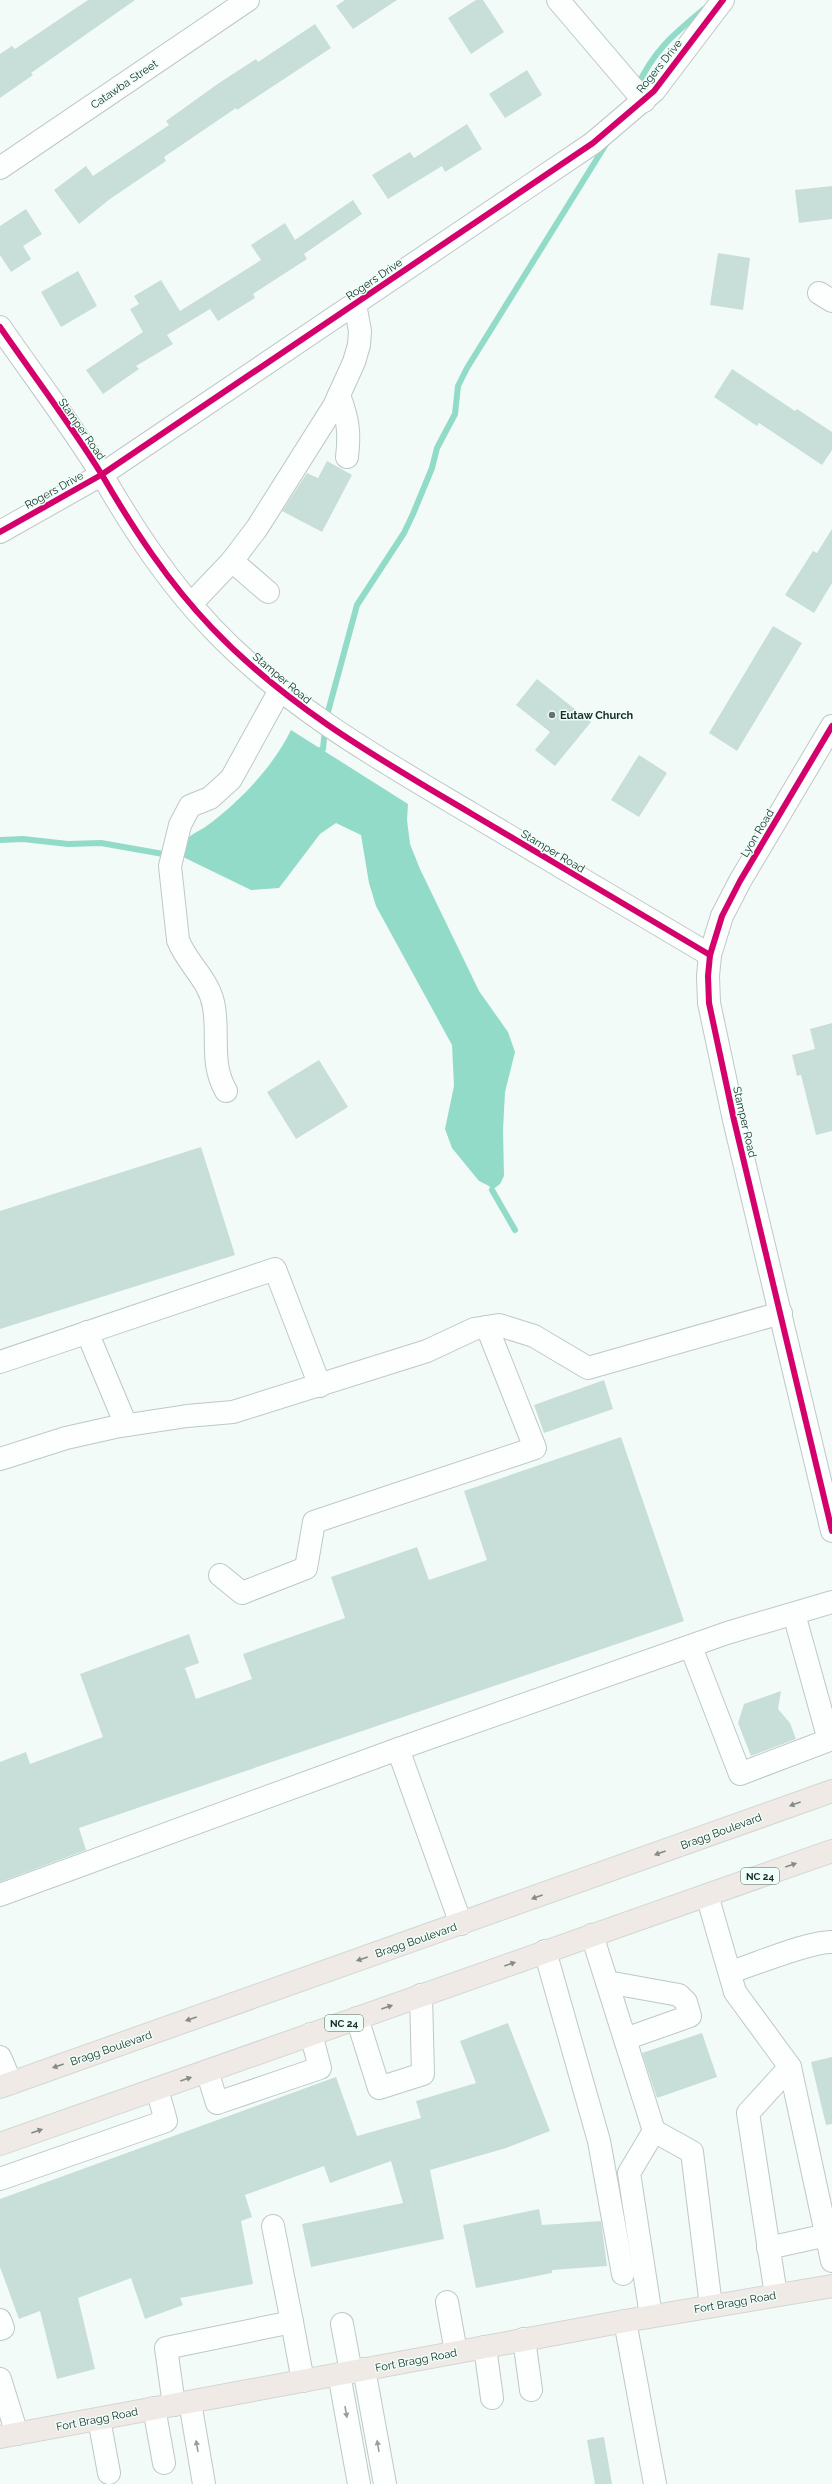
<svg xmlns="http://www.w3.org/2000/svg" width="832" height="2484" font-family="Raleway,sans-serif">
  <rect width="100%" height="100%" fill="#f2fbf8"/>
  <path fill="#92dbc8" d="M 291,730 L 408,804 L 407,820 L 410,844 L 420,869 L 479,991 L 508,1032 L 515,1052 L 505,1092 L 503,1130 L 504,1176 L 500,1184 L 492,1190 L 489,1186 L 479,1181 L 452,1148 L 445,1129 L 454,1086 L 452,1045 L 376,906 L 369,883 L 361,835 L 336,823 L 320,834 L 279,888 L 251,890 L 179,855 C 189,830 193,837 212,822 C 243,798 274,765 291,730 Z"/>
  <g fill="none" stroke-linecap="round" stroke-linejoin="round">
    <g stroke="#92dbc8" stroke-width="6">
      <path d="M 637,87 C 654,50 674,34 704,9"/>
      <path d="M 326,719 L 357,605 L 404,533 L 413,514 L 432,468 L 437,448 L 455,414 L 458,386 L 467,368 L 608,141"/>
      <path d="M 315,752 L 323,749 L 325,728"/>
      <path d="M 0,840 L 23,839 L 68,844 L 101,843 L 169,855"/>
      <path d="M 492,1190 L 515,1230"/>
    </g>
  </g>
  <g fill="#c8dfd9">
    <path d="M 88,0 L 135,0 L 31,73 L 33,75 L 0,98 L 0,54 L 12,46 L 15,49 Z"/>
    <path d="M 345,0 L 397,0 L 353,29 L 336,6 Z"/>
    <path d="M 476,0 L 483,0 L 504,32 L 471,54 L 448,18 Z"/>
    <path d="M 315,24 L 331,48 L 237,110 L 236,108 L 164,157 L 166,161 L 110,199 L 79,224 L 54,190 L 86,166 L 93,176 L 169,125 L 166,121 L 219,83 L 256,59 L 258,62 Z"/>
    <path d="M 527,70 L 542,95 L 505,118 L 489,94 Z"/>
    <path d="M 467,124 L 482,149 L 445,172 L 442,166 L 388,199 L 372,175 L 410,152 L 414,158 Z"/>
    <path d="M 832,186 L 832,219 L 799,223 L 795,190 Z"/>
    <path d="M 353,200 L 362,214 L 304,254 L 307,259 L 253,294 L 255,298 L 218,321 L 210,309 L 167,335 L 173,344 L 136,366 L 139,369 L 103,394 L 86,370 L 143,332 L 130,309 L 139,304 L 134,296 L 161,280 L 180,311 L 261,260 L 251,245 L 285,223 L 295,240 Z"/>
    <path d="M 26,209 L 42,234 L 23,246 L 31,259 L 11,272 L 0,255 L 0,226 Z"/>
    <path d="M 718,253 L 750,258 L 743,310 L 710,305 Z"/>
    <path d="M 78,271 L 97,306 L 61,327 L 41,292 Z"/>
    <path d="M 732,369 L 795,411 L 797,409 L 832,432 L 832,450 L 822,465 L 759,423 L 757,426 L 714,397 Z"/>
    <path d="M 327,461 L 352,475 L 322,532 L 282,511 L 307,473 L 318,478 Z"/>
    <path d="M 832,529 L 832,583 L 814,613 L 785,595 L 813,551 L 817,553 Z"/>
    <path d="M 773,626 L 802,643 L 737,751 L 709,733 Z"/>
    <path d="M 537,679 L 591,722 L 555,766 L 535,750 L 550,732 L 516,705 Z"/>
    <path d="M 639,755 L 667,773 L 639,817 L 611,800 Z"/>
    <path d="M 832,1023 L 832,1131 L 816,1135 L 801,1075 L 797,1076 L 792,1055 L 815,1049 L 810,1029 Z"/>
    <path d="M 319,1060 L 348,1107 L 296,1139 L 267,1092 Z"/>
    <path d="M 201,1147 L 235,1255 L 0,1329 L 0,1211 Z"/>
    <path d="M 604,1380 L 613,1409 L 544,1433 L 534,1405 Z"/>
    <path d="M 621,1437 L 684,1621 L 79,1828 L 86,1850 L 0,1882 L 0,1762 L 26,1752 L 30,1764 L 103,1737 L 80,1674 L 189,1634 L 199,1663 L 185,1668 L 196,1699 L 252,1679 L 243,1654 L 345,1618 L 331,1577 L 417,1547 L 429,1580 L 487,1560 L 464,1491 Z"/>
    <path d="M 781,1691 L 778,1709 L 790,1723 L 796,1739 L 751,1756 L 738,1723 L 744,1704 Z"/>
    <path d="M 508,2023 L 550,2131 L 506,2148 L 430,2170 L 444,2239 L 311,2267 L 302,2224 L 403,2203 L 391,2161 L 330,2183 L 324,2166 L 245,2195 L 252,2217 L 241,2221 L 253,2284 L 180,2298 L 183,2305 L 145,2319 L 131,2278 L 78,2298 L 95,2369 L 57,2379 L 40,2311 L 19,2319 L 0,2267 L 0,2199 L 336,2077 L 357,2136 L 421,2118 L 416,2101 L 476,2083 L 460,2041 Z"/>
    <path d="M 702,2033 L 717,2077 L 657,2098 L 642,2053 Z"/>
    <path d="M 832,2057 L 832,2124 L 826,2125 L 811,2062 Z"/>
    <path d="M 539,2209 L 542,2225 L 601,2221 L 607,2266 L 552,2270 L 552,2273 L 476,2288 L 463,2225 Z"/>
    <path d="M 604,2437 L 612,2484 L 595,2484 L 587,2440 Z"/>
  </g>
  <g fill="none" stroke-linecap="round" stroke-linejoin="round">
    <g stroke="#bdc9c5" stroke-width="24">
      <g id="minor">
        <path d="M 558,0 L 644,101"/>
        <path d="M 0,168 L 248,0"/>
        <path d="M 819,293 L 832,301"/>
        <path d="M 0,327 C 33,375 72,426 102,475 C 134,530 168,582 212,628 C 287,707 379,759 472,814 C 551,861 631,908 710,955"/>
        <path d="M 339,395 C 348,419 350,432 347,457"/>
        <path d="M 0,532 L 101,475 L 593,143 L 654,91 L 723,0"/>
        <path d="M 232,561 L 268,592"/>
        <path d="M 191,604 L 232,561 L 257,528 L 334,406 L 354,362 L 359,345 L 360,331 L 355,304"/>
        <path d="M 832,726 L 740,881 L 722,916 L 710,955 L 708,976 L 709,1003 L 734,1120 L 832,1531"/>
        <path d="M 226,1091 C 210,1063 219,1037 214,1007 C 210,980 187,964 178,940 L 170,866 L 180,825 L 190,806 L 210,798 L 231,779 L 280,690"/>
        <path d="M 87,1332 L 126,1425"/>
        <path d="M 0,1362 L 275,1269 L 320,1386"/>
        <path d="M 0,1459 L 66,1438 L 115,1427 L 187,1416 L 233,1412 L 427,1351 L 474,1329 L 499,1325 L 534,1336 L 588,1368 L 781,1313"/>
        <path d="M 220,1575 L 242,1593 L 306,1568 L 314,1522 L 535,1448 L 487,1327"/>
        <path d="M 691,1647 L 740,1774 L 829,1740 L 794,1614"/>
        <path d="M 398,1749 L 727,1633 L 832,1602"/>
        <path d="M 0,1895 L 398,1749 L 461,1924"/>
        <path d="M 707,1895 L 735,1992 L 790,2067 L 832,2261"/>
        <path d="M 592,1935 L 654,2131 L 629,2173 L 651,2316"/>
        <path d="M 545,1951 L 599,2141 L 623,2274"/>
        <path d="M 730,1972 C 754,1965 810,1941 832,1942"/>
        <path d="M 607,1982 L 679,1995 L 686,2002 L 690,2016 L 625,2039"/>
        <path d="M 357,2018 L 379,2088 L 423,2074 L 421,1995"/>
        <path d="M 0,2057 L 11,2083"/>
        <path d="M 207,2071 L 217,2103 L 320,2068 L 311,2034"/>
        <path d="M 654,2131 L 692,2152 L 711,2306"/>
        <path d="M 0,2179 L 166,2121 L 157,2089"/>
        <path d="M 768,2248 L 832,2234"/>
        <path d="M 776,2295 L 748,2113 L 790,2067"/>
        <path d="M 447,2302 L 456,2352"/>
        <path d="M 0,2320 L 3,2328 L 0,2329"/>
        <path d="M 625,2321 L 655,2484"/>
        <path d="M 292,2322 L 303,2381"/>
        <path d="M 342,2324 L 351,2372"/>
        <path d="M 524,2339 L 531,2390"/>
        <path d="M 485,2347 L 492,2398"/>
        <path d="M 364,2369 L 385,2484"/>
        <path d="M 339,2374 L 359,2484"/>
        <path d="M 0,2379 L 17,2434"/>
        <path d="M 190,2402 L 204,2484"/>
        <path d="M 174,2405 L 166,2348 L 292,2322 L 273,2226"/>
        <path d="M 154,2408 L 164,2463"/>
        <path d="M 99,2419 L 109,2473"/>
      </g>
    </g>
    <g stroke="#d1d7d5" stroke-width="24">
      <g id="major">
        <path d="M 0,2087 L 832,1791"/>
        <path d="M 0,2144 L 832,1851"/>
        <path d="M 0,2437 L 625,2321 L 832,2286"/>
      </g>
    </g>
    <use href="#minor" stroke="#fdfefe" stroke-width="22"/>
    <use href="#major" stroke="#efeae6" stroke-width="22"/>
    <g stroke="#eefff9" stroke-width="8">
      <g id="cycleway">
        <path d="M 0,327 C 33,375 72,426 102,475 C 134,530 168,582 212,628 C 287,707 379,759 472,814 C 551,861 631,908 710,955"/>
        <path d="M 0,532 L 101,475 L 593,143 L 654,91 L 723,0"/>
        <path d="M 832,726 L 740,881 L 722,916 L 710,955 L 708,976 L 709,1003 L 734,1120 L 832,1531"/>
      </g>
    </g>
    <use href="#cycleway" stroke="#d6006c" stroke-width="6"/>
  </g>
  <defs><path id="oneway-solid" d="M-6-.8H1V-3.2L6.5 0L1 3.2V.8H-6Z"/></defs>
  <g fill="#858a86">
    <use href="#oneway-solid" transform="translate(795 1804) rotate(160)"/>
    <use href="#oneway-solid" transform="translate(660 1853) rotate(160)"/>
    <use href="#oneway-solid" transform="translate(791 1865) rotate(-19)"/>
    <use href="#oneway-solid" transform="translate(537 1897) rotate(160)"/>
    <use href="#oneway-solid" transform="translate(362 1959) rotate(161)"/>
    <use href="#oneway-solid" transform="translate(510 1964) rotate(-19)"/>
    <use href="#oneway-solid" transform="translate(387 2007) rotate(-19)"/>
    <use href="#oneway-solid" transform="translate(191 2019) rotate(161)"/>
    <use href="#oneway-solid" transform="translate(58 2066) rotate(161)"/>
    <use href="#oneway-solid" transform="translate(186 2079) rotate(-19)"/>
    <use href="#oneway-solid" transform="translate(37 2131) rotate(-19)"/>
  </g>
  <g fill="#979f9d">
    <use href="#oneway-solid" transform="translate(346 2412) rotate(80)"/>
    <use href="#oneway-solid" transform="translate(197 2446) rotate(-100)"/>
    <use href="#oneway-solid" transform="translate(378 2446) rotate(-100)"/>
  </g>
  <circle fill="#667470" stroke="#eefff9" stroke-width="1.5" cx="552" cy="715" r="4"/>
  <g text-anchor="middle" stroke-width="3" stroke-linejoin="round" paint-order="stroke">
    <g fill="#eefff9" stroke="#5a6b65" stroke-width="1">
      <rect x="741" y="1868" width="38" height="16" rx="3"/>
      <rect x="325" y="2015" width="38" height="16" rx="3"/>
    </g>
    <g font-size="10" font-weight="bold" fill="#1b2b26">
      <text x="760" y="1880">NC 24</text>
      <text x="344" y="2027">NC 24</text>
    </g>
    <g font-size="11" fill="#1b2b26" stroke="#eefff9">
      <text transform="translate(659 66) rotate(-51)" y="4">Rogers Drive</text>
      <text transform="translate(124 84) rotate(-34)" y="4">Catawba Street</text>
      <text transform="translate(374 279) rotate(-34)" y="4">Rogers Drive</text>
      <text transform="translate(82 429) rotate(55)" y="4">Stamper Road</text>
      <text transform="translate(54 490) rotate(-29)" y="4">Rogers Drive</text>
      <text transform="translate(282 678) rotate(40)" y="4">Stamper Road</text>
      <text transform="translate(757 833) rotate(-59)" y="4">Lyon Road</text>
      <text transform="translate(553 851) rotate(31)" y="4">Stamper Road</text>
      <text transform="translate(745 1122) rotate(77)" y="4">Stamper Road</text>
      <text transform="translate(721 1831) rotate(-20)" y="4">Bragg Boulevard</text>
      <text transform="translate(416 1940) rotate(-19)" y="4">Bragg Boulevard</text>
      <text transform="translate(111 2048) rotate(-19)" y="4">Bragg Boulevard</text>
      <text transform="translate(735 2302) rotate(-10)" y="4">Fort Bragg Road</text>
      <text transform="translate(416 2360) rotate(-11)" y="4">Fort Bragg Road</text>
      <text transform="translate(97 2419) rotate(-11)" y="4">Fort Bragg Road</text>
    </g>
    <g font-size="11" font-weight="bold" fill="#1b2b26" stroke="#eefff9" text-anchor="start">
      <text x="560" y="719">Eutaw Church</text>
    </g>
  </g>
</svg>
